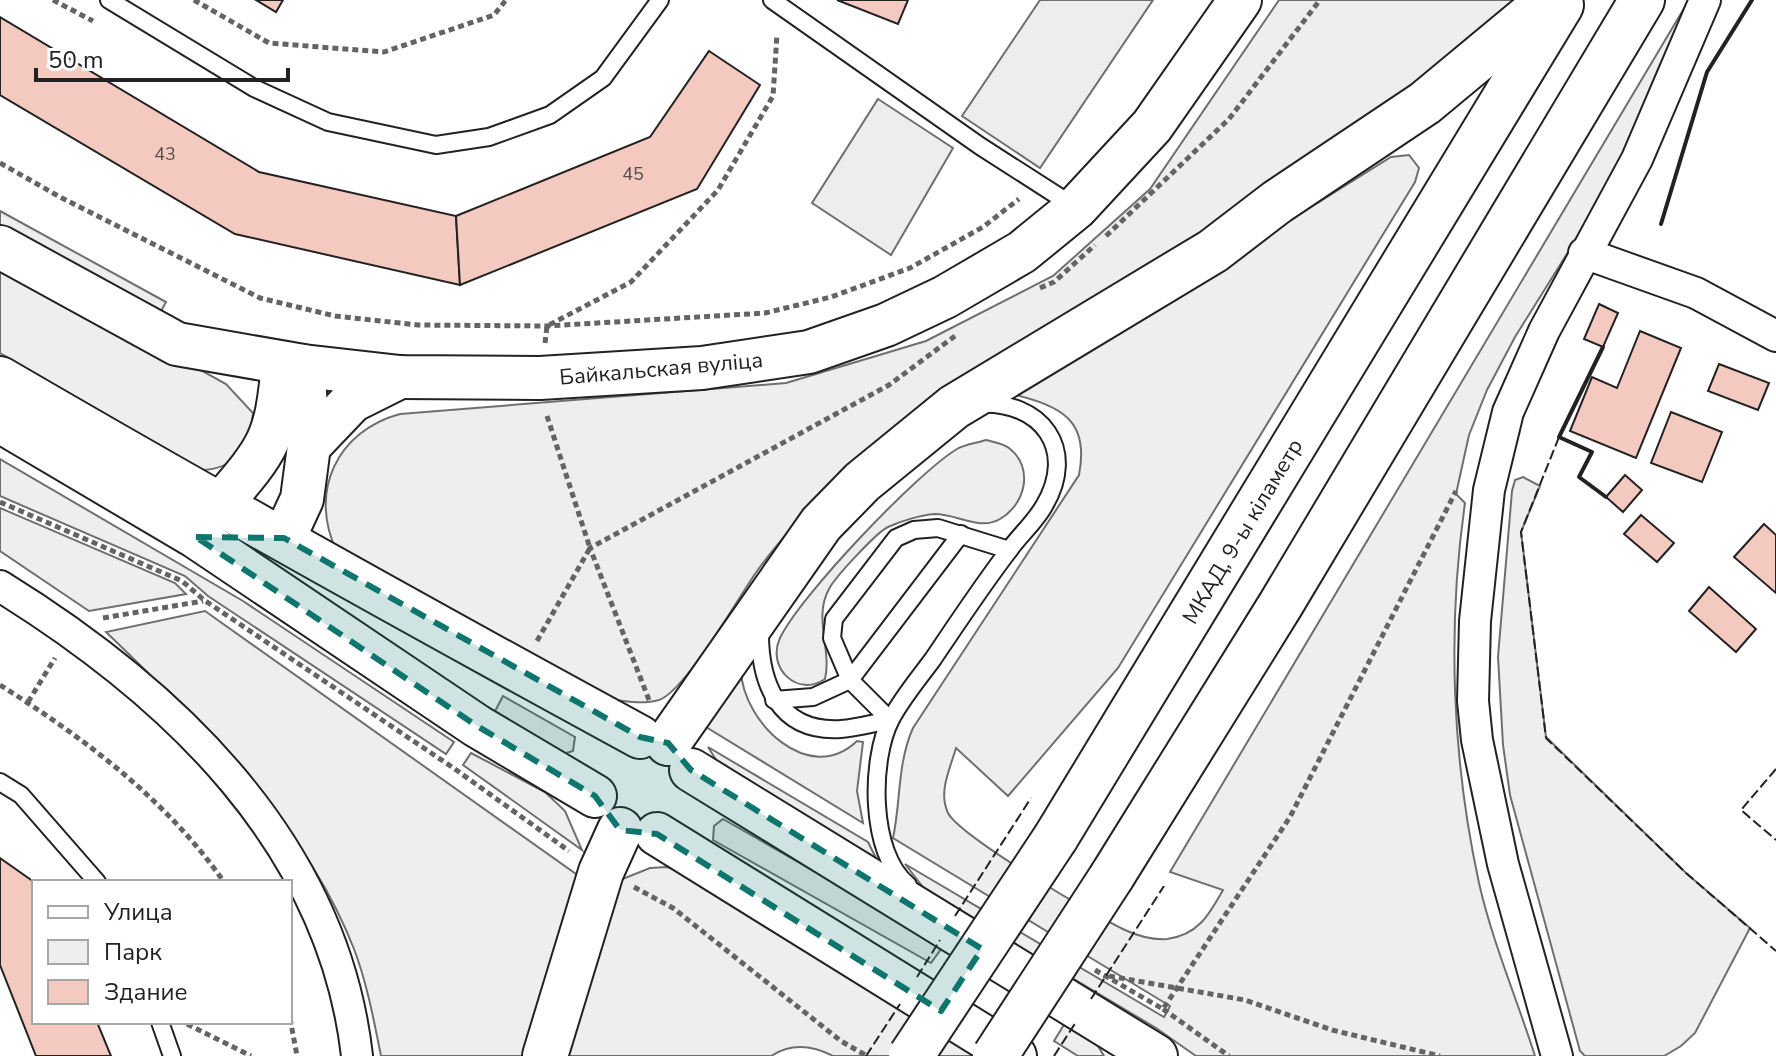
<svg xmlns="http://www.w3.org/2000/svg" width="1776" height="1056" font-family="'Nunito Sans',sans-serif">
  <rect width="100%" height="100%" fill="#fff"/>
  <g fill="#eee" stroke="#6f6f6f" stroke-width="2">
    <path d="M 1279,0 L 1513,0 L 1476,44 L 805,512 C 789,532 770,552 755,574 C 737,600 685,691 659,700 C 642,705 621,701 604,698 L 337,552 C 308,492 337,431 400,414 L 786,383 L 926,341 L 1053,276 L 1150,189 Z"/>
    <path d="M 1689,0 L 1620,169 L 1515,337 L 1487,390 L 1469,435 L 1456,494 L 1465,503 C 1447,628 1452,759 1479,883 C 1492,941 1517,999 1535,1056 L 1196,1056 L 1156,1028 L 926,891 L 905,864 L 1164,1017 L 1170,1006 L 893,838 C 901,801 897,764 913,728 L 1079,475 C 1090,419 1060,406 1012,394 L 1391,157 L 1409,155 L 1419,168 L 1415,182 L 1118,668 L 1008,796 L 956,748 C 950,769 938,792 948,813 C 960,836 1096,917 1125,930 C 1138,936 1153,940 1167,939 C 1198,935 1209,915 1223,890 L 1170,872 Z"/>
    <path d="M 0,259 L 226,384 L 253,413 C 251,444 237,469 202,470 L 0,353 Z"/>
    <path d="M 986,440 C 993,442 1003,443 1009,448 C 1034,467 1026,504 1000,519 C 980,531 957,514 935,514 C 921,515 901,521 888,527 C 877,532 835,577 829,589 C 813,618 832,649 825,679 C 798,698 766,668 780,638 C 800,596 917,473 957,449 C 965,444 977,443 986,440 Z"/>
    <path d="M 0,459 L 243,601 L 454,742 L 446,754 L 208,596 L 185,576 L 0,496 Z"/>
    <path d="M 1523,477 L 1540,486 L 1521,532 L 1546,737 L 1686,873 L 1750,928 L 1695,1033 L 1681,1046 L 1664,1056 L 1585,1056 L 1580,1051 L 1510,795 L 1503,745 L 1498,657 L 1512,491 L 1515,480 Z"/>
    <path d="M 0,508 L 175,583 L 186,594 L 89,611 L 0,551 Z"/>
    <path d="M 205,611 L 583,879 L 531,1056 L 381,1056 C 374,1021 367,983 354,949 C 305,823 201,724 106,632 Z"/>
    <path d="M 741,671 C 743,722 809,787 857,741 L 863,742 L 857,791 L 863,823 L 706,727 L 708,713 Z"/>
    <path d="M 503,696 L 575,737 L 573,751 L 563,754 L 493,715 Z"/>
    <path d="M 708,747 L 868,842 L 877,860 L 718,763 Z"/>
    <path d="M 471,753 L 545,792 L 565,811 L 582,850 L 463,765 Z"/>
    <path d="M 723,819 L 944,945 L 931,963 L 713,840 L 714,826 Z"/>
    <path d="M 667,867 L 688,874 L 983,1056 L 833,1056 C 812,1045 791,1043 771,1056 L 560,1056 L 620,880 L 650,868 Z"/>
    <path d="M 1065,1023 L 1095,1041 L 1104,1056 L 1078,1056 L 1054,1041 Z"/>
  </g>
  <g fill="#ededed" stroke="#6f6f6f" stroke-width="2">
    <path d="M 1040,0 L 1153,0 L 1040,168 L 962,116 Z"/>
    <path d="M 878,99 L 953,148 L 891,255 L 812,203 Z"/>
    <path d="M 0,211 L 166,302 L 157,319 L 0,233 Z"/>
  </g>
  <g fill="#f3c9c0" stroke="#222" stroke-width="2">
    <path d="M 256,0 L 283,0 L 276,12 Z"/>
    <path d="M 837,0 L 908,0 L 898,24 Z"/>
    <path d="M 0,17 L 259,172 L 456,216 L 460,285 L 235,234 L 0,95 Z"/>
    <path d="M 709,51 L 760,85 L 697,189 L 460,285 L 456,216 L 650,137 Z"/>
    <path d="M 1599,304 L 1618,313 L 1603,347 L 1584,339 Z"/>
    <path d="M 1640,331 L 1681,348 L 1636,458 L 1570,431 L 1592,377 L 1617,388 Z"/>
    <path d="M 1719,364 L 1769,383 L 1758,410 L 1708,391 Z"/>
    <path d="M 1671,412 L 1722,432 L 1702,482 L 1651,463 Z"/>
    <path d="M 1625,475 L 1642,490 L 1623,512 L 1606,497 Z"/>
    <path d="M 1641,515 L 1674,543 L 1657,562 L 1624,534 Z"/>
    <path d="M 1764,524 L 1776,535 L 1776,593 L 1734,557 Z"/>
    <path d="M 1709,587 L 1756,629 L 1736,652 L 1689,611 Z"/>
    <path d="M 0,858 L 34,882 L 34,1022 L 97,1022 L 111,1056 L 36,1056 L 0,965 Z"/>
  </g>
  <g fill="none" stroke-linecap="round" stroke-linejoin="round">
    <g stroke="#222" stroke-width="20">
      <g id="lane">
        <path d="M 109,0 L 254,88 L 328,122 L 436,145 L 489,137 L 550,115 L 603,78 L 660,0"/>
        <path d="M 772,0 L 980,146 L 1075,207"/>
        <path d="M 760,629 C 759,682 778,733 841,729 C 857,728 874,723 890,720"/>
        <path d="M 774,700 L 813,697 L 850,680 L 961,534"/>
        <path d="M 890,720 L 850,680 L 832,638 L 834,619 L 896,538 L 914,530 L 938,528 L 1009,550"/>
        <path d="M 0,782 L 21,795 L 97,882"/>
        <path d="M 908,885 C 869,854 870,759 891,719 C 902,698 919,678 933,659 C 958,622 983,584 1010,549 C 1020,535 1035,522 1044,506 C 1078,449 1041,400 978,404"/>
        <path d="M 160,1022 L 172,1056"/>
      </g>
    </g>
    <g stroke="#222" stroke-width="34">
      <g id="street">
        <path d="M 1584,253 L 1696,293 L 1776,336"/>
        <path d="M 0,586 C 173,693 333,843 357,1056"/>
        <path d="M 1557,1056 L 1503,864 L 1477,740 L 1473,701 L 1475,621 L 1489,490 L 1508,412 L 1544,331 L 1637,159 L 1705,0"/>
      </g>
    </g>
    <g stroke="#222" stroke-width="46">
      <g id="secondary">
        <path d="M 0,247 L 177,344 L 303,366 L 400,377 L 540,378 L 702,368 L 809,352 L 886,325 L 945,297 L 1022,252 L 1076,208 L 1152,126 L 1240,0"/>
        <path d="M 0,378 C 211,501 425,620 640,737"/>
        <path d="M 0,421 L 196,537 L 477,726 L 595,796"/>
        <path d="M 309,446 L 352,401 L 400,377"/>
        <path d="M 219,506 C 269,448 276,441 283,364"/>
        <path d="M 284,538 L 302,499 L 309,446 L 303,366"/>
        <path d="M 691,770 L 1156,1056"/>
        <path d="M 657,834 L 1015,1056"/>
      </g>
    </g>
    <g stroke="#222" stroke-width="48">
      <g id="highway">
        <path d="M 668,743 L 821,524 L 862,482 L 954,407 L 1213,251 L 1277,202 L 1425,103 L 1549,0"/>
        <path d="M 1056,837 L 1561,5"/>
        <path d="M 1112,876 L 1281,604 L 1642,0"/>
        <path d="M 545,1056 L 601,872 L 620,830"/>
      </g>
    </g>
    <g stroke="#646464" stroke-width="5" stroke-dasharray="6 4" stroke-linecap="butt">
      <path d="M 53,0 L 93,21"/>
      <path d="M 194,0 L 269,43 L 384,52 L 494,15 L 506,0"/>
      <path d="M 0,163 L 60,197 L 260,298 L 335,316 L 418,325 L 547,326 L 765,313 L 831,297 L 910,268 L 983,227 L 1019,199"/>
      <path d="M 1106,236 L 1229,119 L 1320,0"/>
      <path d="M 1040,288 L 1054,282 L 1095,245"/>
      <path d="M 545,343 L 547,326 L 631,282 L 718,190 L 773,96 L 777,34"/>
      <path d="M 0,502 L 182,581 L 204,600 L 452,767 L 569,851"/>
      <path d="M 103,618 L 203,601"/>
      <path d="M 537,641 L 590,548 L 547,416"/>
      <path d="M 0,685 C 84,738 167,800 224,882"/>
      <path d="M 649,700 L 590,548 L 889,385 L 955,336"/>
      <path d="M 28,702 L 55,658"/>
      <path d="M 634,887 L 673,908 L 841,1041 L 867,1056"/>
      <path d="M 1095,970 L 1163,1009 L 1290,817 L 1456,491"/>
      <path d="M 1109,976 L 1245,1000 L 1332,1030 L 1440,1056"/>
      <path d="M 1163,1009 L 1229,1056"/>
      <path d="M 290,1018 L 297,1056"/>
      <path d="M 187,1024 L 251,1056"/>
    </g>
    <use href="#lane" stroke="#fff" stroke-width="16"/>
    <use href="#street" stroke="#fff" stroke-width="30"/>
    <use href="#secondary" stroke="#fff" stroke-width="42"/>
    <use href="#highway" stroke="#fff" stroke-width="44"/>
    <g stroke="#222" stroke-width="48" stroke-linecap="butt">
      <g id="highway-bridge">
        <path d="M 911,1056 L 1056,837"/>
        <path d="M 995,1056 L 1112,876"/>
      </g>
    </g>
    <use href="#highway-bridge" stroke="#fff" stroke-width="44"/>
    <g stroke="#222" stroke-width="2" stroke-dasharray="10 4" stroke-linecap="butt">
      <path d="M 1559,437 L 1521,532 L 1546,738 L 1686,873 L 1776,951"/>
      <path d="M 1776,769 L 1741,810 L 1776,840"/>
      <path d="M 955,916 L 1031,798"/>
      <path d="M 917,977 L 940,940"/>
      <path d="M 1091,999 L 1164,886"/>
      <path d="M 866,1056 L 900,1004"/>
      <path d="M 1054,1056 L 1076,1022"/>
    </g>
    <g stroke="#222" stroke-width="4">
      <path d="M 1661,224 L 1707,72 L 1752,0"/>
      <path d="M 1603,347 L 1559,437 L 1592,452 L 1579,477 L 1606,497"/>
    </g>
  </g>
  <path fill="#0f766e" fill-opacity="0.2" stroke="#0f766e" stroke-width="6" stroke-dasharray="16 10" stroke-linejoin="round" d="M 196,537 L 284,538 L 640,737 L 668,743 L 691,770 L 982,949 L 941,1011 L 657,834 L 620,830 L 595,796 L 477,726 Z"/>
  <g text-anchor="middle" stroke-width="6" stroke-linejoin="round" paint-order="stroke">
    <g font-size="18" fill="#564c4a">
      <text x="165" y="160">43</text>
      <text x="633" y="180">45</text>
    </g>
    <g font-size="22" fill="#222" stroke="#fff">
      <text transform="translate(661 368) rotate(-5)" y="8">Байкальская вуліца</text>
      <text transform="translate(1242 531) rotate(-59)" y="8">МКАД, 9-ы кіламетр</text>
    </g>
  </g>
  <rect x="32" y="880" width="260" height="144" fill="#ffffff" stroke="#a7a7a7" stroke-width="2"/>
  <rect x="48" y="906" width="40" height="12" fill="#ffffff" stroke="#a7a7a7" stroke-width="2"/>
  <text x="104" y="920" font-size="24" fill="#222222">Улица</text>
  <rect x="48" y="940" width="40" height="24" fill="#eeeeee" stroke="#a7a7a7" stroke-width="2"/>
  <text x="104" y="960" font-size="24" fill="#222222">Парк</text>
  <rect x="48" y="980" width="40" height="24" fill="#f3c9c0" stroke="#a7a7a7" stroke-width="2"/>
  <text x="104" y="1000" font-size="24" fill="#222222">Здание</text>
  <path d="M36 68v12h252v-12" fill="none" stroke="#222222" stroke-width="4"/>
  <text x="48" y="68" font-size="24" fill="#222222" stroke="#ffffff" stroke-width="6" paint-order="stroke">50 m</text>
</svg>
